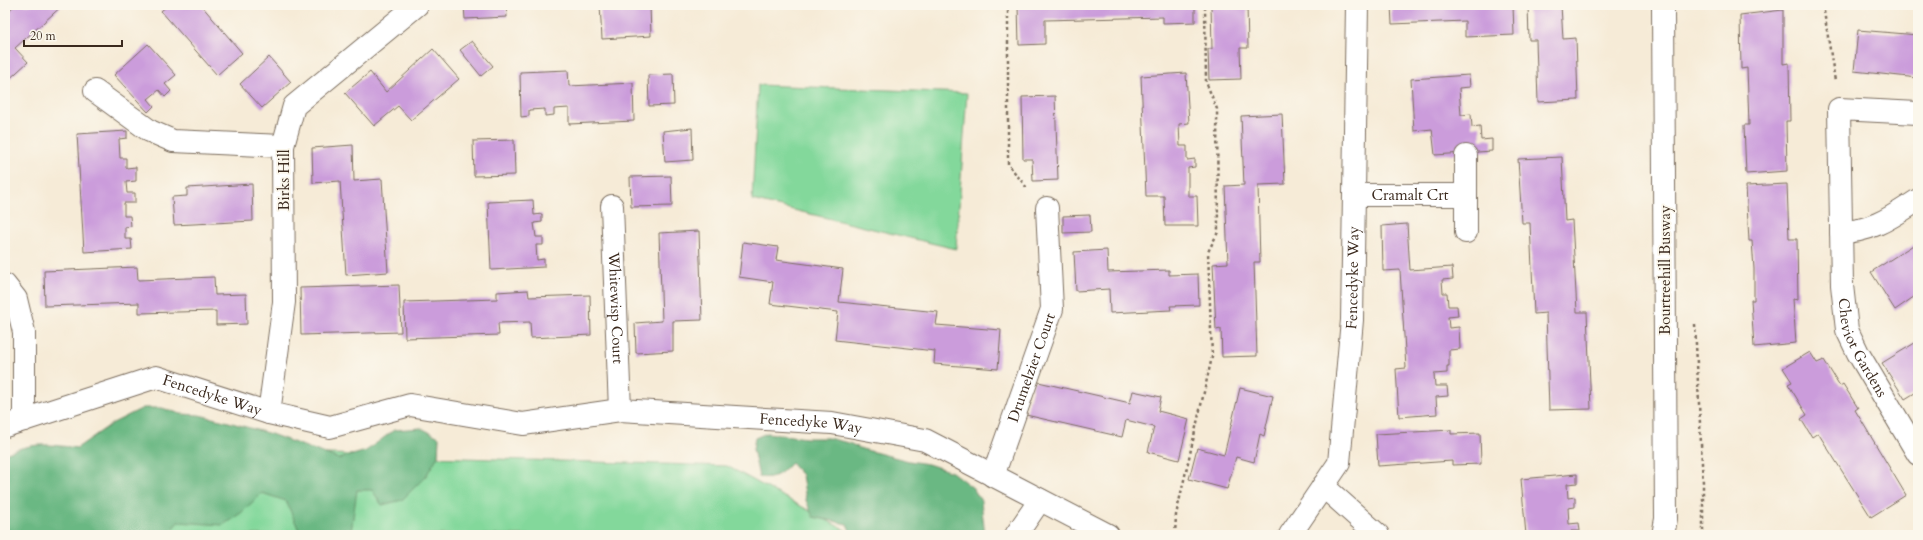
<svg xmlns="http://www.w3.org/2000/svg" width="1923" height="540" font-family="Cardo,serif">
  <rect width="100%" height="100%" fill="#fbf7ec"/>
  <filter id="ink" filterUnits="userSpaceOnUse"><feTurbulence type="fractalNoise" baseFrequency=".025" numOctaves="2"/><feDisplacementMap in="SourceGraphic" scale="8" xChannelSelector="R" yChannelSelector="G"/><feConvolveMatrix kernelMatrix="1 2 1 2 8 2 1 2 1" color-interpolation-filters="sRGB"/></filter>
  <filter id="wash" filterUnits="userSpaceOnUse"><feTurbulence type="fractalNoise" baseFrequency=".012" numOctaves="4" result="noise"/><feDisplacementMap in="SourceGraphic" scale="16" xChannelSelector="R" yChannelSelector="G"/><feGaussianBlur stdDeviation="0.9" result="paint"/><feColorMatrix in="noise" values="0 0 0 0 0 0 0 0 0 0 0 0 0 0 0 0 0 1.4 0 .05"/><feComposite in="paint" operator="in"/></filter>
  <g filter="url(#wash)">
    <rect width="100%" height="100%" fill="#f6ebd7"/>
    <g fill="#83d89b" stroke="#5f815c">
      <path d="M 758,85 L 967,93 L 956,249 L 752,200 Z"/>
      <path d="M 263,452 L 727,466 L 854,535 L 5,535 L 5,486 Z"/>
    </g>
    <g fill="#6ab883" stroke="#527150">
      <path d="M 143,408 L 162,408 L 181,414 L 199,415 L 225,421 L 271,434 L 339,459 L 366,451 L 394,430 L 421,428 L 439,437 L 438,456 L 426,476 L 402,500 L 382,505 L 372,490 L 357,490 L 351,532 L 348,535 L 301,535 L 286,501 L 262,493 L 241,513 L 223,525 L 178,522 L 167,535 L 5,535 L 5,454 C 33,442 47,444 77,448 L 113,423 Z"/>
      <path d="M 767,433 L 807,438 L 828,438 L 849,443 L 862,449 L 909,461 L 928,464 L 952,472 L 973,488 L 981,501 L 985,535 L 852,535 L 847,524 L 813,517 L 806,500 L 802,475 L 791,463 C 780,474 776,479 759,477 L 753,449 L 755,438 Z"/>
    </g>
    <g id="blocks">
      <g fill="#cb9cdb">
        <path d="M 15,5 L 63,5 L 15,48 L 28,62 L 5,83 L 5,14 Z"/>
        <path d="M 168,5 L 201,5 L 242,53 L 217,75 L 161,11 Z"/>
        <path d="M 464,5 L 506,5 L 507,17 L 465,19 Z"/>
        <path d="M 600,5 L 650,5 L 651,36 L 602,39 Z"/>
        <path d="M 1018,5 L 1195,5 L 1195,22 L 1163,23 L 1163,17 L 1045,20 L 1045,44 L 1019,45 Z"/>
        <path d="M 1211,5 L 1247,5 L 1248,48 L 1240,48 L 1241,79 L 1209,80 L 1208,49 L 1212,49 Z"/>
        <path d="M 1391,5 L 1513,5 L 1514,35 L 1465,37 L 1465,21 L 1392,24 Z"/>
        <path d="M 1528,5 L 1561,5 L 1563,39 L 1576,38 L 1578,100 L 1538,102 L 1536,40 L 1529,40 Z"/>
        <path d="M 1783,10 L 1783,64 L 1789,63 L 1790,121 L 1786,121 L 1787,171 L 1746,174 L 1744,125 L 1749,125 L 1748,96 L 1747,68 L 1741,69 L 1740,15 Z"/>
        <path d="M 1858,30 L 1918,35 L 1918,78 L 1854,71 Z"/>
        <path d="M 472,41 L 493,66 L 481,76 L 460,50 Z"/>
        <path d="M 148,44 L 176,75 L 165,84 L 171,91 L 165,97 L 159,90 L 148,99 L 154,106 L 148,112 L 114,75 Z"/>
        <path d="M 433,49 L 459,79 L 411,120 L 398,106 L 374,126 L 345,93 L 370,72 L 386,92 Z"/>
        <path d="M 269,57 L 291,82 L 262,108 L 240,84 Z"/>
        <path d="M 568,70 L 569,86 L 633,83 L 634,121 L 569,124 L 569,108 L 554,109 L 554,115 L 545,116 L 545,109 L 529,110 L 529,116 L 521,117 L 520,72 Z"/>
        <path d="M 1186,73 L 1189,123 L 1179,124 L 1180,146 L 1187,146 L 1187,160 L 1195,159 L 1195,167 L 1188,168 L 1188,196 L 1197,196 L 1198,226 L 1165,226 L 1164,196 L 1146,196 L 1141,76 Z"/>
        <path d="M 673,74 L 674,105 L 649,106 L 648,75 Z"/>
        <path d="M 1469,75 L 1470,87 L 1459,88 L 1461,115 L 1471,114 L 1472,127 L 1480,126 L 1481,140 L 1492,139 L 1492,151 L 1435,155 L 1432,129 L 1414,131 L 1411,79 Z"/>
        <path d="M 1055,96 L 1058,180 L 1033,181 L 1032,159 L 1023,159 L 1022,97 Z"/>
        <path d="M 1282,114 L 1285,184 L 1258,185 L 1260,262 L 1254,262 L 1257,356 L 1222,357 L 1221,329 L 1216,330 L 1213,264 L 1228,263 L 1225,186 L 1244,185 L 1241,116 Z"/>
        <path d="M 692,128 L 693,160 L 665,162 L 663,131 Z"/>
        <path d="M 127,131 L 127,138 L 119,139 L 120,158 L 126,158 L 126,168 L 136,167 L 136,181 L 126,182 L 127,193 L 135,193 L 135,203 L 124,203 L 124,216 L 130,216 L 131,226 L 125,227 L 125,239 L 131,239 L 132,249 L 84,252 L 77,134 Z"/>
        <path d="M 514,140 L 515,175 L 474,176 L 473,141 Z"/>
        <path d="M 353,145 L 354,181 L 382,179 L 388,272 L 346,275 L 340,181 L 313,183 L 312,148 Z"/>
        <path d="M 1562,157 L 1565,221 L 1572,220 L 1577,312 L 1587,312 L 1591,409 L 1549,410 L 1546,313 L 1534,314 L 1530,223 L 1522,223 L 1518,159 Z"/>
        <path d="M 671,176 L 672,206 L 631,207 L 630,177 Z"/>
        <path d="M 252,184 L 253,221 L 174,225 L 172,197 L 187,196 L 187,188 Z"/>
        <path d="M 1787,184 L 1789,239 L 1797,239 L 1798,300 L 1793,299 L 1796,343 L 1754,347 L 1751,300 L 1754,300 L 1754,269 L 1752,241 L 1749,241 L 1746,186 Z"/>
        <path d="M 533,200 L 534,215 L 542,214 L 542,222 L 534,223 L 536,237 L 543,237 L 543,245 L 536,245 L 537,260 L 544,259 L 544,267 L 491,270 L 488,202 Z"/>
        <path d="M 1090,215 L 1091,232 L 1063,233 L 1063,216 Z"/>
        <path d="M 1407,224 L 1410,270 L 1452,267 L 1453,279 L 1442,280 L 1443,293 L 1447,293 L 1448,306 L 1457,306 L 1458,316 L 1448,317 L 1449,328 L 1459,327 L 1460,349 L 1449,350 L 1449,366 L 1447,366 L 1447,373 L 1434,374 L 1435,386 L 1447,386 L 1448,396 L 1436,397 L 1437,414 L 1399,417 L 1396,369 L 1406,368 L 1400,270 L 1383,271 L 1382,226 Z"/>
        <path d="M 699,231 L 702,320 L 673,321 L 673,351 L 636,353 L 635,323 L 662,321 L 659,233 Z"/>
        <path d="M 743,242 L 778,247 L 776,260 L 843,269 L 839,302 L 938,312 L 936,325 L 1001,330 L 998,369 L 934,364 L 935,351 L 835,340 L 838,312 L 770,304 L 773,282 L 739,277 Z"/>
        <path d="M 1918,242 L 1918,294 L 1895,310 L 1871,272 Z"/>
        <path d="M 1107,250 L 1108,272 L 1169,270 L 1169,275 L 1198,274 L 1199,305 L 1170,306 L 1171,310 L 1110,313 L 1109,289 L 1076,291 L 1074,252 Z"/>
        <path d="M 137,267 L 138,280 L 214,277 L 215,295 L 246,294 L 247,324 L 216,325 L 216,311 L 139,313 L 139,303 L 45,306 L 44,271 Z"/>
        <path d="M 399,285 L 401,332 L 301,335 L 300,288 Z"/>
        <path d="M 528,290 L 529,297 L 590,295 L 591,335 L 531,338 L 530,322 L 498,323 L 499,335 L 405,338 L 404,302 L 497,299 L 497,292 Z"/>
        <path d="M 1918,341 L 1918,391 L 1905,399 L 1882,363 Z"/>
        <path d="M 1810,352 L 1817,363 L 1824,360 L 1840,386 L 1843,384 L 1858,408 L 1855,410 L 1906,495 L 1871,517 L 1818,433 L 1812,437 L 1801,419 L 1807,415 L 1788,384 L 1792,382 L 1783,368 Z"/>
        <path d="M 1034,381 L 1130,403 L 1133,391 L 1161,397 L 1158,411 L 1189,419 L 1179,460 L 1148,452 L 1154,427 L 1126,420 L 1122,437 L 1026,415 Z"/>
        <path d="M 1240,388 L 1273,396 L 1264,436 L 1260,434 L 1254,462 L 1236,457 L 1227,489 L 1189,479 L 1197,448 L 1224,455 Z"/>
        <path d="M 1451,430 L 1451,434 L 1480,433 L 1481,464 L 1452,465 L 1452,461 L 1378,466 L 1376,434 Z"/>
        <path d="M 1577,474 L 1577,483 L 1567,484 L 1568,498 L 1575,497 L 1575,507 L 1568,508 L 1569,524 L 1579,523 L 1580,531 L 1571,531 L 1572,535 L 1526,535 L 1521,479 Z"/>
      </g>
    </g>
  </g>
  <g filter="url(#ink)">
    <use href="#blocks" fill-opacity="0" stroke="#7c6e5f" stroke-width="1"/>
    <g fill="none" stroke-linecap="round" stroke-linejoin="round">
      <g stroke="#7c6e5f" stroke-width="24">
        <g id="minor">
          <path d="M 95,91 L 150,131 L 173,141 L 283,146"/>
          <path id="s1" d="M 1918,113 L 1839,109 L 1842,285 L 1847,330 L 1858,353 L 1918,454"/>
          <path d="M 1466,156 L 1466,232"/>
          <path id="s2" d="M 1354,195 L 1466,195"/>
          <path id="s3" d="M 612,206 L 620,410"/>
          <path d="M 1841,232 C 1872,232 1893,216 1918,200"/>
          <path d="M 5,285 L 16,299 L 24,332 L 24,420"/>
          <path d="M 269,413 L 284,302 L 283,146 L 294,106 L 417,5"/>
          <path id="s4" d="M 5,426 L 156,377 L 269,413 L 330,427 L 410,405 L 523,424 L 620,410 L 832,423 L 925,440 L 1108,535"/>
          <path id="s5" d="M 993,476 L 1052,309 L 1047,208"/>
          <path d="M 1323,486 L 1378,535"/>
          <path d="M 1016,535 L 1040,500"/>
          <path id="s6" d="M 1290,535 L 1339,463 L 1352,320 L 1357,5"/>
          <path d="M 1663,535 L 1666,519 L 1663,5"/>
        </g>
      </g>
      <g stroke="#7c6e5f" stroke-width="2.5" stroke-dasharray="3 3" stroke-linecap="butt">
        <path d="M 1008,5 L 1008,164 L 1027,188"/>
        <path d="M 1823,5 L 1835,81"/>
        <path d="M 1695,324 L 1703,483 L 1703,535"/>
        <path d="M 1175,535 L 1176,515 L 1212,357 L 1208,252 L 1218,232 L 1217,109 L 1206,82 L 1205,5"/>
      </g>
      <use href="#minor" stroke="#fff" stroke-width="22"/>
    </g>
  </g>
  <g text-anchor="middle" stroke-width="3.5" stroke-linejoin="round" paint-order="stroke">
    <g font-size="15" fill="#3b2a1e" stroke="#fbf7ec">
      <text transform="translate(284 180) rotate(-90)" y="5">Birks Hill</text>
      <text dy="5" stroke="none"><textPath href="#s2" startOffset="56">Cramalt Crt</textPath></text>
      <text transform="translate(1665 270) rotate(-90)" y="5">Bourtreehill Busway</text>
      <text dy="5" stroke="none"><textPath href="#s6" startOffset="273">Fencedyke Way</textPath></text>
      <text dy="5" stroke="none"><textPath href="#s3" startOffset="102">Whitewisp Court</textPath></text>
      <text dy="5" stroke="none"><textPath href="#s1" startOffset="322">Cheviot Gardens</textPath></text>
      <text dy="5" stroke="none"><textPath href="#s5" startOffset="115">Drumelzier Court</textPath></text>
      <text dy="5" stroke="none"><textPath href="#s4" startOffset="218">Fencedyke Way</textPath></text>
      <text dy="5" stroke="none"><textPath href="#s4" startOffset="827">Fencedyke Way</textPath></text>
    </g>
  </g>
  <rect width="1923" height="540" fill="none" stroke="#fbf7ec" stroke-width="20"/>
  <path d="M24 40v6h98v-6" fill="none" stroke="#3b2a1e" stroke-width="2"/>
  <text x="30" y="40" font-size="12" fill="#3b2a1e" stroke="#fbf7ec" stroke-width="3" paint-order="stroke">20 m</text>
</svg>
